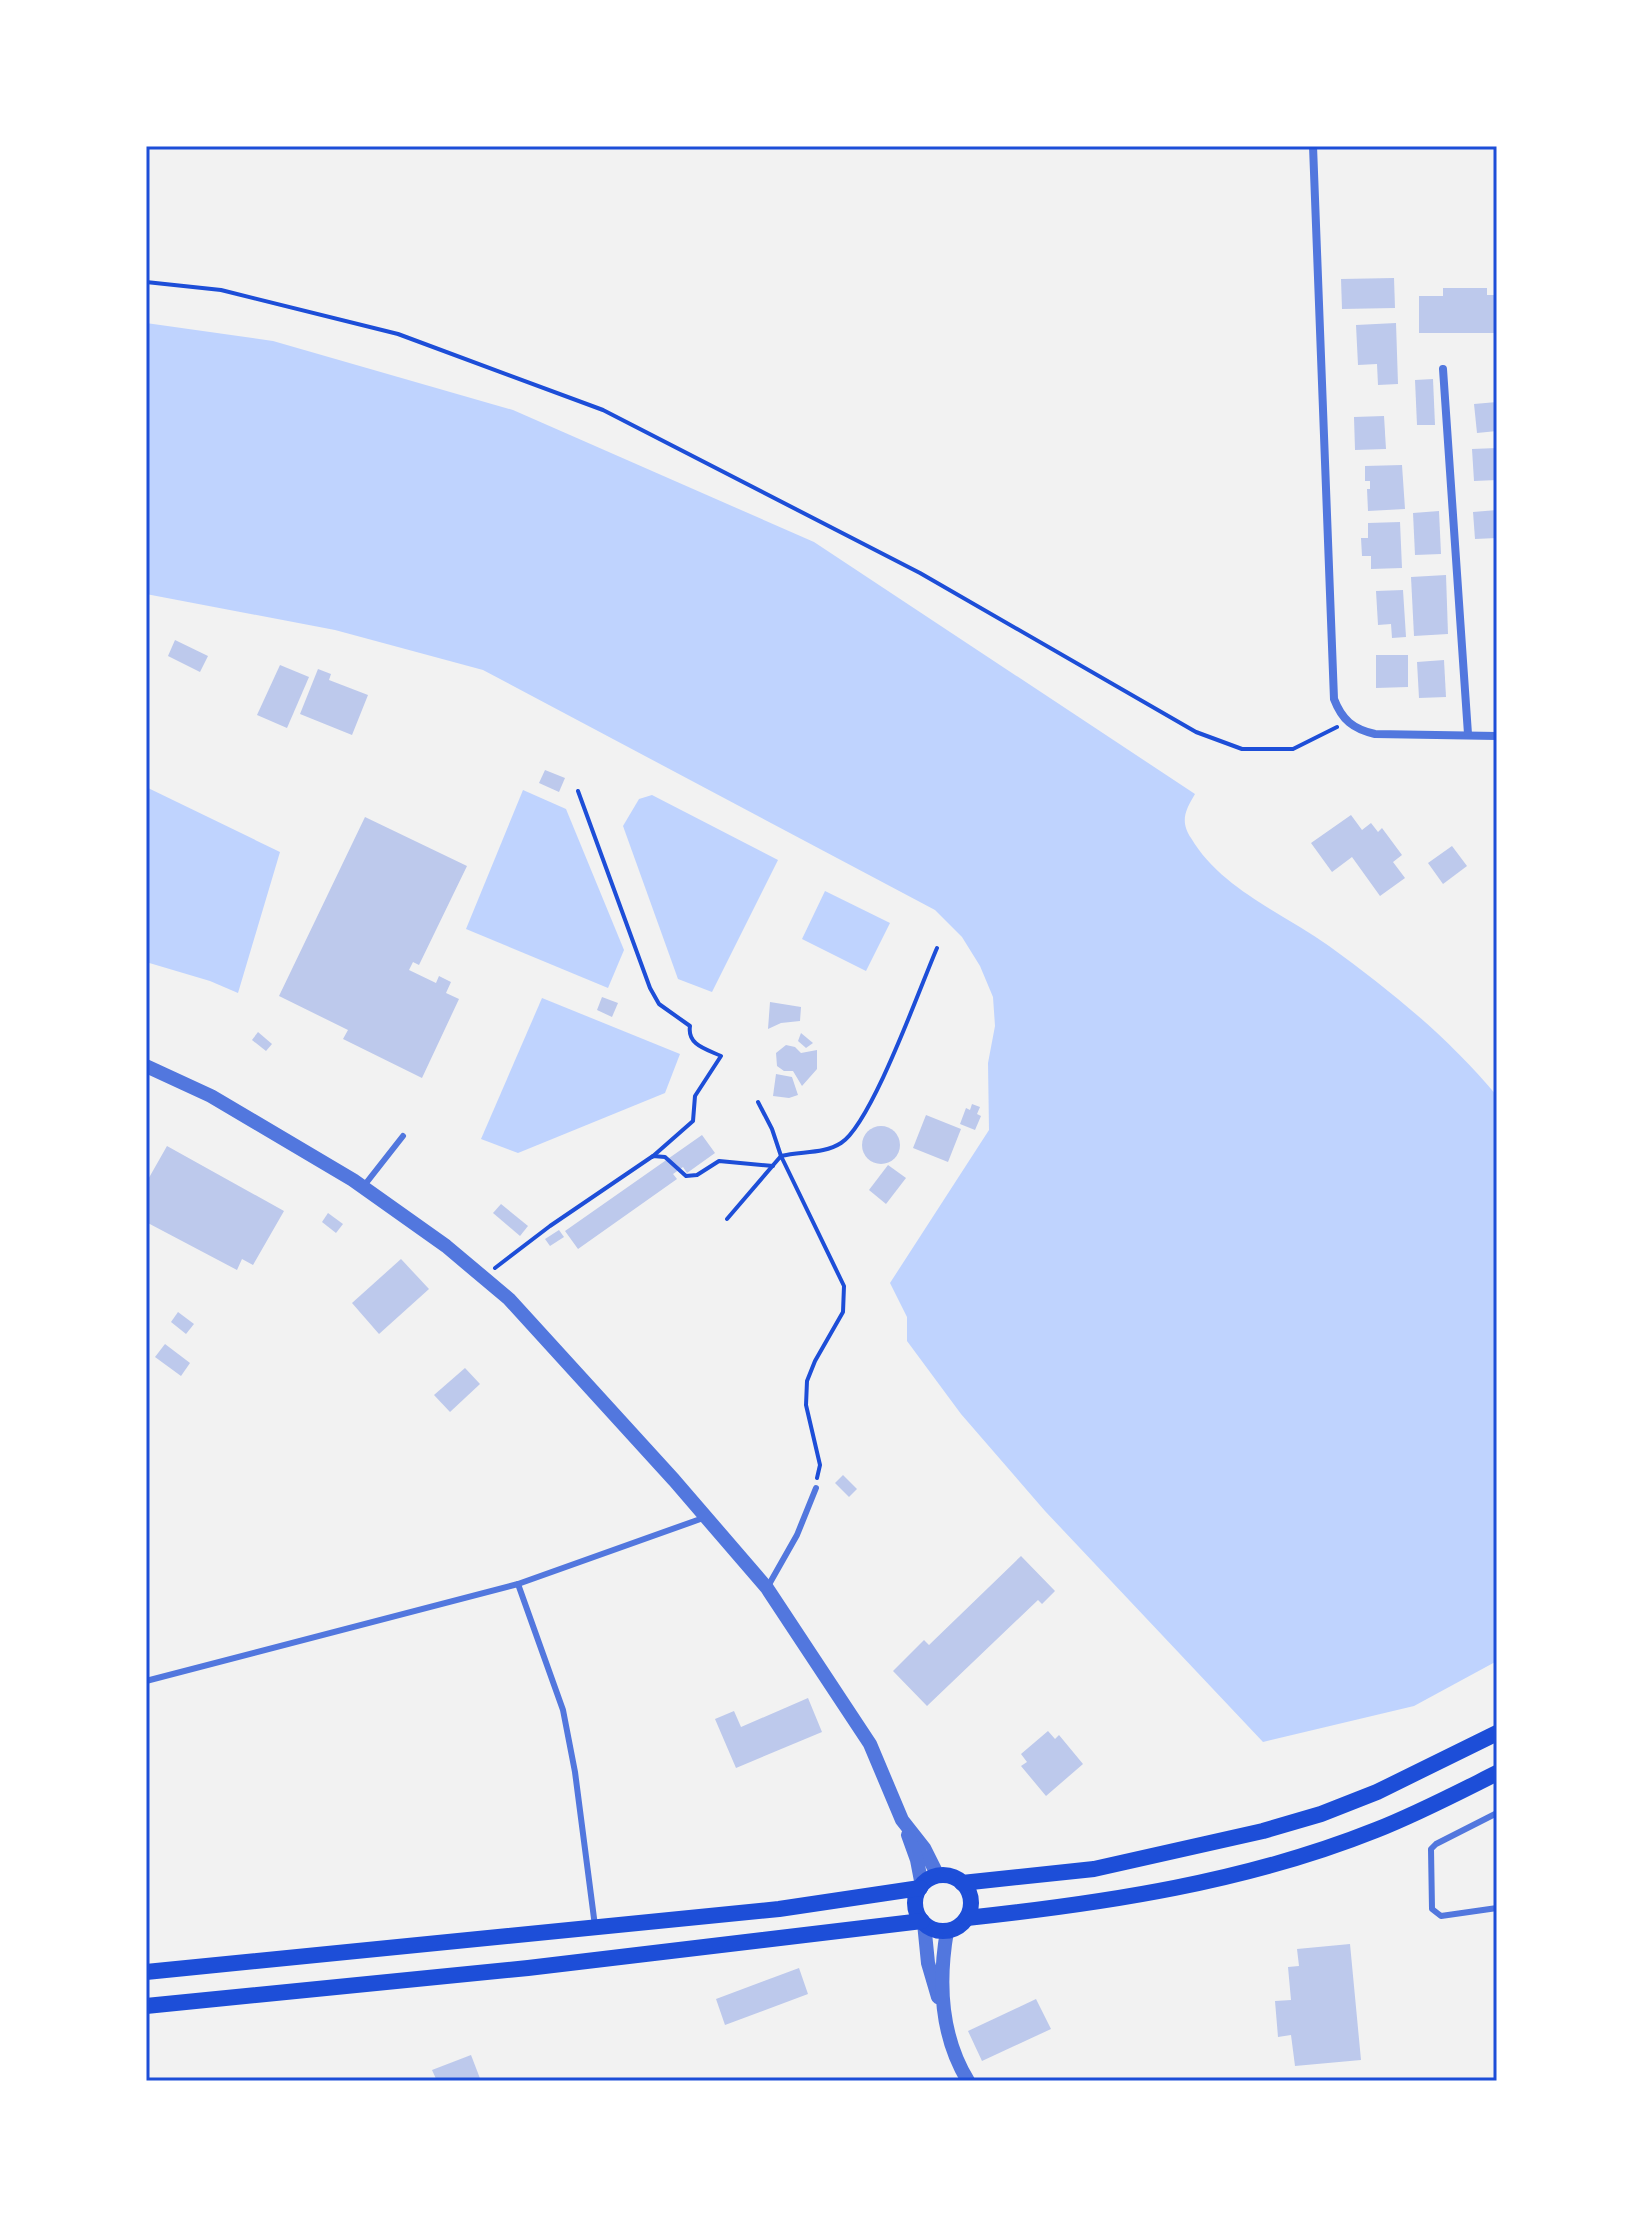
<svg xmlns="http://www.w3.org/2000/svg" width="1643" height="2227" font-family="Lato,sans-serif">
  <rect width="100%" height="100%" fill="#f2f2f2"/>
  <g fill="#bfd3fe">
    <path d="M 146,323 L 273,341 L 513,410 L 814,542 L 1195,794 C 1185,811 1180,821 1191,838 C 1221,889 1283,913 1329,946 C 1390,990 1449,1038 1497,1096 L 1497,1661 L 1414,1706 L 1263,1742 L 1045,1511 L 961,1414 L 907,1341 L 907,1317 L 890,1283 L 989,1130 L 988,1063 L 995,1026 L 993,997 L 980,966 L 962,937 L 935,910 L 483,670 L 335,630 L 146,594 Z"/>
    <path d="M 146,787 L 280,852 L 238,993 L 210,981 L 146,962 Z"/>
    <path d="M 523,790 L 566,809 L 624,950 L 608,988 L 466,929 Z"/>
    <path d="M 652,795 L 778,860 L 712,992 L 678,979 L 623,826 L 639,799 Z"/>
    <path d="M 825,891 L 890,923 L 866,971 L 802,939 Z"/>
    <path d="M 542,998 L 680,1054 L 665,1093 L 518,1153 L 481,1139 Z"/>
  </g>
  <g fill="#bdc9ec">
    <path d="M 1394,278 L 1395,308 L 1342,309 L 1341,279 Z"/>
    <path d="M 1443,288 L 1487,288 L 1487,295 L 1497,295 L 1497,333 L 1419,333 L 1419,296 L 1443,296 Z"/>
    <path d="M 1396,323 L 1398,384 L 1378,385 L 1377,364 L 1358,365 L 1356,325 Z"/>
    <path d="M 1433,379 L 1435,425 L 1417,425 L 1415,380 Z"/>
    <path d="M 1497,402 L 1497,431 L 1477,433 L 1474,404 Z"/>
    <path d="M 1384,416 L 1386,449 L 1355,450 L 1354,417 Z"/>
    <path d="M 1497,448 L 1497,480 L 1474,481 L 1472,449 Z"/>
    <path d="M 1402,465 L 1405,509 L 1368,511 L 1367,489 L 1370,489 L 1370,481 L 1365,481 L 1365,466 Z"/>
    <path d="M 1497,510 L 1497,538 L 1475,539 L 1473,512 Z"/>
    <path d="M 1439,511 L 1441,554 L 1415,555 L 1413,513 Z"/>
    <path d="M 1400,522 L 1402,568 L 1371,569 L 1371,556 L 1362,556 L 1361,538 L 1368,538 L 1368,523 Z"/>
    <path d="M 1446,575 L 1448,634 L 1414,636 L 1411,577 Z"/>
    <path d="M 1403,590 L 1406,637 L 1392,638 L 1391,624 L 1378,625 L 1376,591 Z"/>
    <path d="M 175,640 L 208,656 L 200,672 L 168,656 Z"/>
    <path d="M 1376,655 L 1408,655 L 1408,687 L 1376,688 Z"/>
    <path d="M 1444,660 L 1446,697 L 1419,698 L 1417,662 Z"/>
    <path d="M 280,665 L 309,677 L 287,728 L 257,715 Z"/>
    <path d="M 318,669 L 331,674 L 329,680 L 368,695 L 352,735 L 300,714 Z"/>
    <path d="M 545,770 L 565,778 L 559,792 L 539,783 Z"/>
    <path d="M 1351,815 L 1362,830 L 1371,823 L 1378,832 L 1382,828 L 1402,855 L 1393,862 L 1405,878 L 1380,896 L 1352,857 L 1332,872 L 1311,843 Z"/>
    <path d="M 365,817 L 467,866 L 419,965 L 413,962 L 409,970 L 436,983 L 439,976 L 451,982 L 446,993 L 459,999 L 422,1078 L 343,1039 L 348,1030 L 279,996 Z"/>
    <path d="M 1452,846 L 1467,866 L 1443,884 L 1428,863 Z"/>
    <path d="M 602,997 L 618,1003 L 612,1017 L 597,1010 Z"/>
    <path d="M 770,1002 L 801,1007 L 800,1021 L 781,1023 L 768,1029 Z"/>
    <path d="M 258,1032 L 272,1044 L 266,1051 L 252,1040 Z"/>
    <path d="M 801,1033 L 813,1043 L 806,1048 L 798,1041 Z"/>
    <path d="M 786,1045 L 795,1047 L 801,1053 L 817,1050 L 817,1069 L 802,1086 L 793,1071 L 784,1071 L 777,1066 L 776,1053 Z"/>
    <path d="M 776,1074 L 792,1077 L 798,1095 L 789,1098 L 773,1096 Z"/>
    <path d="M 972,1104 L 980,1107 L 977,1114 L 981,1116 L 975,1130 L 960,1124 L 966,1108 L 970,1110 Z"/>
    <path d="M 926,1115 L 961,1129 L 948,1162 L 913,1148 Z"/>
    <circle cx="881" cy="1145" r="19"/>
    <path d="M 702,1135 L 715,1153 L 687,1173 L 683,1167 L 673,1174 L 677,1179 L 578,1249 L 565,1231 Z"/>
    <path d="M 167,1146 L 284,1211 L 253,1265 L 242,1259 L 237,1270 L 146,1222 L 146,1183 Z"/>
    <path d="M 888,1165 L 906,1178 L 886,1204 L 869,1190 Z"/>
    <path d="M 501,1204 L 528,1226 L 520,1236 L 493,1213 Z"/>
    <path d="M 328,1213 L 343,1224 L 336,1233 L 322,1222 Z"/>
    <path d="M 559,1230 L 564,1237 L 550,1246 L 545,1239 Z"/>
    <path d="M 401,1259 L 429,1289 L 379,1334 L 352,1303 Z"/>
    <path d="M 178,1312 L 194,1324 L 186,1334 L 171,1322 Z"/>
    <path d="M 165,1344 L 190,1363 L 181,1376 L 155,1357 Z"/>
    <path d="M 465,1368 L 480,1384 L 450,1412 L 434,1395 Z"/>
    <path d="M 843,1475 L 857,1489 L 849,1497 L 835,1483 Z"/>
    <path d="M 1021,1556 L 1055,1591 L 1042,1604 L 1038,1600 L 927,1706 L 893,1671 L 924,1640 L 929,1645 Z"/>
    <path d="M 808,1698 L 822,1732 L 736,1768 L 715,1719 L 734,1711 L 741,1727 Z"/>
    <path d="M 1048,1731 L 1055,1739 L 1059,1735 L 1083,1764 L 1046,1796 L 1021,1766 L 1027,1762 L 1021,1754 Z"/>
    <path d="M 1350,1944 L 1361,2060 L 1295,2066 L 1291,2035 L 1278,2037 L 1275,2001 L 1291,2000 L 1288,1967 L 1299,1966 L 1297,1949 Z"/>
    <path d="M 799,1968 L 808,1994 L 725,2025 L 716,1999 Z"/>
    <path d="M 1036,1999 L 1051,2029 L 982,2061 L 968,2031 Z"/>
    <path d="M 471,2055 L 481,2081 L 437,2081 L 432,2070 Z"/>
  </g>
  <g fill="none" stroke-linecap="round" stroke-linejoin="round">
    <g stroke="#1d4ed8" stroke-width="4">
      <path d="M 146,282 L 221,290 L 398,334 L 603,410 L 920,573 L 1196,732 L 1242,749 L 1293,749 L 1337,727"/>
      <path d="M 578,791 L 650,988 L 659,1004 L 690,1026 C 687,1045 706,1049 721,1056 L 695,1096 L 693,1121 L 652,1157"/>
      <path d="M 758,1102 L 772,1129 L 781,1156 C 801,1151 824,1154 841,1143 C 872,1123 920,987 937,948"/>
      <path d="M 727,1219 L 781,1156 L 844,1286 L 843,1312 L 815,1361 L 807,1381 L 806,1405 L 820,1465 L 817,1478"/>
      <path d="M 495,1268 L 550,1226 L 653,1156 L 665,1157 L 686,1176 L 697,1175 L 719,1161 L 773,1166"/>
    </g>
    <g stroke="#5277de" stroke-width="6">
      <path d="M 363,1187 L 403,1136"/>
      <path d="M 518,1584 L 563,1710 L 575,1772 L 595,1926"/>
      <path d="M 767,1588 L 797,1535 L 816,1488"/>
      <path d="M 146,1681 L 518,1584 L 706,1517"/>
      <path d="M 1497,1813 L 1436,1844 L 1431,1849 L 1432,1909 L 1441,1916 L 1497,1908"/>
    </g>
    <g stroke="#5277de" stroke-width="8">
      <path d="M 1313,146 L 1334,699 C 1342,720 1353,729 1375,734 L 1497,736"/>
      <path d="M 1443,369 L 1468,734"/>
    </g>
    <g stroke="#5277de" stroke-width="14">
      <path d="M 146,1066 L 211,1096 L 353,1180 L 446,1246 L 509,1299 L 674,1480 L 767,1588 L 870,1744 L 902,1820 L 924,1848 L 938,1876"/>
      <path d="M 908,1835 L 917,1860 L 922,1886"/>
      <path d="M 924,1923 L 928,1963 L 938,1997"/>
      <path d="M 947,1931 C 938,1983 940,2035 968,2081"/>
    </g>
    <g stroke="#1d4ed8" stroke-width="16">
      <circle cx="943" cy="1903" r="28"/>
      <path d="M 962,1883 L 1094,1869 L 1263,1831 L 1321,1814 L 1377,1792 L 1497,1733"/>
      <path d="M 967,1918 C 1106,1903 1246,1882 1376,1830 C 1417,1814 1457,1793 1497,1773"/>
      <path d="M 146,1972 L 779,1909 L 920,1888"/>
      <path d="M 146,2006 L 528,1968 L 922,1921"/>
    </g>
  </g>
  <rect width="1643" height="2227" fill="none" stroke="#ffffff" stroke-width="296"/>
  <rect x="148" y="148" width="1347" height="1931" fill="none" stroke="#1d4ed8" stroke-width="3"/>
</svg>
